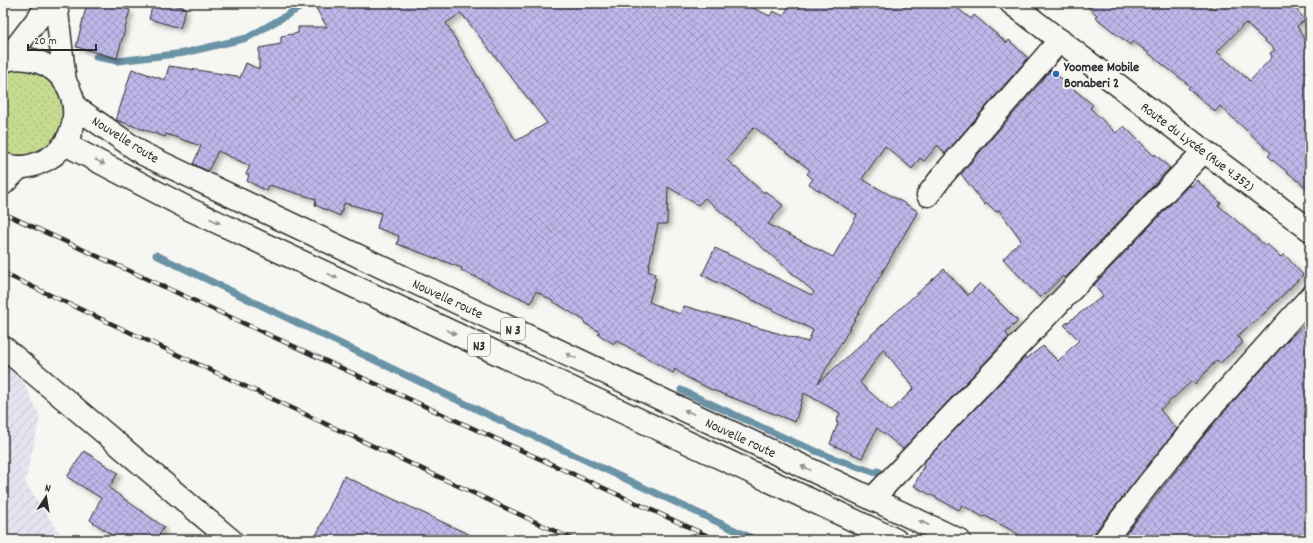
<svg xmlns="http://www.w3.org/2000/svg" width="1313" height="543" font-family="Dekko,sans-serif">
  <defs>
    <pattern id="industrial-furrows" width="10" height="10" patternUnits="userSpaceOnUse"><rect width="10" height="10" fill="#e5e3ef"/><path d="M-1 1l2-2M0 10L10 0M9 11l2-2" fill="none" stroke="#c5c3cd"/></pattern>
    <pattern id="park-dots" width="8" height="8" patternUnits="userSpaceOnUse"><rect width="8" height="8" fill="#c7db90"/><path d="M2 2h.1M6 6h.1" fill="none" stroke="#abbc7c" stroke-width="1.8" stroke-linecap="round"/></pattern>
    <pattern id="building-cross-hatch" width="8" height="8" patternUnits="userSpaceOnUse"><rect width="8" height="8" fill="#beb7e9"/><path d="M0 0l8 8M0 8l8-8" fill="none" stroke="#9b95bd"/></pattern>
    <filter id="shadow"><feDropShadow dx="3.5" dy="3.5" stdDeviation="2" flood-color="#0004"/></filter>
  </defs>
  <rect width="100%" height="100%" fill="#f6f6f2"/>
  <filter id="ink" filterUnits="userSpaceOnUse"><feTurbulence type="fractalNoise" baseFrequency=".025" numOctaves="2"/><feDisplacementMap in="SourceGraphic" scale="8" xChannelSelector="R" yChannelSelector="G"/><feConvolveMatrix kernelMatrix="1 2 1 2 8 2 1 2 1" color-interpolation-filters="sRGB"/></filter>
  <g filter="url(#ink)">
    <path fill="url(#industrial-furrows)" d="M 3,338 L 40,417 L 25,482 L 64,540 L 3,540 Z"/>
    <path fill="url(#park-dots)" stroke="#79835e" d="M 24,67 L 47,75 L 62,93 L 66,116 L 58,138 L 40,154 L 17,158 L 3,154 L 3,71 Z"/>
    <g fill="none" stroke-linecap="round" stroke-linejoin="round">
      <g stroke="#6b93a6" stroke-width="7">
        <path d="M 96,57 L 118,61 L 184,53 L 247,38 L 308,3"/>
        <path d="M 156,255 L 495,418 L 756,540"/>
        <path d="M 681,390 L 796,443 L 833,458 L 876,473 L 878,471 L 890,478"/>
      </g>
    </g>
    <g fill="url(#building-cross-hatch)" stroke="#2b2b2b" fill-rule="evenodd" filter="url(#shadow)">
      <path d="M 87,3 L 104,3 L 130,10 L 117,58 L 76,47 Z"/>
      <path d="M 153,3 L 169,3 L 186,8 L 180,28 L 149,19 Z"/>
      <path d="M 313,3 L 743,3 L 770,16 L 773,11 L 783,16 L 791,3 L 951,3 L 971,19 L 974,15 L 1007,43 L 1009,40 L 1028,58 L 945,154 L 938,145 L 924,161 L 920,158 L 912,169 L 885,146 L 862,179 L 918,211 L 818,383 L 944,269 L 968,295 L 980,283 L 1017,320 L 1017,322 L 1006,333 L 1009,337 L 903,449 L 877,428 L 862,458 L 830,444 L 838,423 L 836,422 L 840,413 L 804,393 L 795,422 L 710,389 L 686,377 L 675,369 L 673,373 L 616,340 L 614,344 L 598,334 L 600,332 L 584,323 L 585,321 L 536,291 L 531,303 L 461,270 L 462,268 L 397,244 L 399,236 L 377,228 L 381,213 L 344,203 L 340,216 L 315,205 L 316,199 L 269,185 L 267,191 L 247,181 L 249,175 L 246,174 L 250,166 L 218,151 L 208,171 L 193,164 L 201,146 L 166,134 L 165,137 L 116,120 L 132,69 L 165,80 L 169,66 L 237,76 L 240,78 L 246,63 L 259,69 L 259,48 L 281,44 L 281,36 L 298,33 L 298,27 L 327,27 ZM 461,13 L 547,123 L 516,141 L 446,23 ZM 754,127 L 810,170 L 807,174 L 813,179 L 809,184 L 857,215 L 833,257 L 768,224 L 783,205 L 765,191 L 764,193 L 727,160 ZM 668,187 L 698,205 L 705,198 L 814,292 L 812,295 L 715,248 L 702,275 L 813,330 L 808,342 L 684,306 L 680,314 L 649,302 L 656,278 L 654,277 L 655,274 L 648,271 L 658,224 L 667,224 ZM 883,349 L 914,388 L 891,411 L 860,383 Z"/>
      <path d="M 1083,3 L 1205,3 L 1214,9 L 1219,3 L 1291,3 L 1305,20 L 1297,26 L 1310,50 L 1310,191 L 1268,156 L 1271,153 L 1220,106 L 1215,112 L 1188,88 L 1190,86 L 1133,41 L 1130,45 L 1095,17 L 1097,15 ZM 1245,23 L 1275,50 L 1270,53 L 1272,57 L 1250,81 L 1217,52 Z"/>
      <path d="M 1051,70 L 1093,105 L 1090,108 L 1116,133 L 1124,126 L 1154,156 L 1155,154 L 1170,168 L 1065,278 L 1063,276 L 1040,298 L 1003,259 L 1021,240 L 999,210 L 996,212 L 987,203 L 985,205 L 961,174 Z"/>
      <path d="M 1197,180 L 1221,203 L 1218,205 L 1266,246 L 1267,244 L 1281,257 L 1284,254 L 1303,275 L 1265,313 L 1237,336 L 1243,343 L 1220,363 L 1217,360 L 1195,384 L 1192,381 L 1160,410 L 1177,429 L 1095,532 L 1093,540 L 1014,540 L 1018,534 L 985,516 L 983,517 L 962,505 L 959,510 L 914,486 L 924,465 L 922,464 L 1025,357 L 1026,359 L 1043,346 L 1058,361 L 1079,340 L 1064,325 L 1103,296 L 1094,285 L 1189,185 L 1191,187 Z"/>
      <path d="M 1310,320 L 1310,540 L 1121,540 L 1211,427 L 1288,340 Z"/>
      <path d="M 84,451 L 118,473 L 109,488 L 164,527 L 156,540 L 119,540 L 90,520 L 101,498 L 67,477 Z"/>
      <path d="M 344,476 L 481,540 L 314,540 Z"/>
    </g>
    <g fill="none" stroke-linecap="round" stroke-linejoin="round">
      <g stroke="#2b2b2b" stroke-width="25">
        <g id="minor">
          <path d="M 56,3 L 65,82"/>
          <path d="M 6,60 L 50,3"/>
          <path d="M 3,184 L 20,167"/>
          <path d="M 928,195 L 943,175 L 1060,40"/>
          <path d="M 3,347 L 231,540"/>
          <path d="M 872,499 L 1204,151"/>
          <path d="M 1105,540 L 1149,483 L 1201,419 L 1310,297"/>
        </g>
      </g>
      <g stroke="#2b2b2b" stroke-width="25">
        <path id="major" d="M 1011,3 L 1204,151 L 1310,230"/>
      </g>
      <g stroke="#2b2b2b" stroke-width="25">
        <g id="highway">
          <path d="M 3,61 C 14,57 28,58 39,62 C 86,79 86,146 39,163 C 27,168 15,169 3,164"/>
          <path d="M 74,106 L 143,154 L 959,540"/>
          <path d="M 65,144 L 189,209 L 896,540"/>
        </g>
      </g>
      <use href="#minor" stroke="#f6f6f2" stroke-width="22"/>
      <use href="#major" stroke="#f6f6f2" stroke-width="22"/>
      <use href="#highway" stroke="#f6f6f2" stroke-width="22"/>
      <g stroke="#2b2b2b" stroke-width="4.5">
        <g id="rail">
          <path d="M 3,213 L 717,540"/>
          <path d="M 3,273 L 574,540"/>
        </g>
      </g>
      <use href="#rail" stroke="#f6f6f2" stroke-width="3" stroke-dasharray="9" stroke-linecap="butt"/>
    </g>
    <defs><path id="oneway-solid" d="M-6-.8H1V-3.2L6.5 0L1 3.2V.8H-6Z"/></defs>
    <g fill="#90908e">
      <use href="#oneway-solid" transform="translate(100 162) rotate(28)"/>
      <use href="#oneway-solid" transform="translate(215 221) rotate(25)"/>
      <use href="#oneway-solid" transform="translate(333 276) rotate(25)"/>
      <use href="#oneway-solid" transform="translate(451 332) rotate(25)"/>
      <use href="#oneway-solid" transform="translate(571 356) rotate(-155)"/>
      <use href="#oneway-solid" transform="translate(689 412) rotate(-155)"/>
      <use href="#oneway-solid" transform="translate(806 468) rotate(-155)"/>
      <use href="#oneway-solid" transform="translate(924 523) rotate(-155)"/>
    </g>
  </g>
  <circle fill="#1f6fb2" stroke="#f6f6f2" stroke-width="1.5" cx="1056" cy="74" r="4"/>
  <g text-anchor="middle" stroke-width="4" stroke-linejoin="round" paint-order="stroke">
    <g fill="#f6f6f2" stroke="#686867" stroke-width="1">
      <rect x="501" y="318" width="24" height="22" rx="3"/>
      <rect x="468" y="334" width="22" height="22" rx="3"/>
    </g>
    <g font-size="13" font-weight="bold" fill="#2b2b2b">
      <text x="513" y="334">N 3</text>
      <text x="479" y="350">N3</text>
    </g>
    <g font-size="14" font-weight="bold" fill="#2b2b2b" stroke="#f6f6f2" text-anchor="start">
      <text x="1064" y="71">Yoomee Mobile<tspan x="1064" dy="16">Bonaberi 2</tspan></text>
    </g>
    <g font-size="14" fill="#2b2b2b" stroke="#f6f6f2">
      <text transform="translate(126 139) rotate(32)" y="5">Nouvelle route</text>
      <text transform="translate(1198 146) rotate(37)" y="5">Route du Lycée (Rue 4.352)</text>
      <text transform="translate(448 298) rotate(25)" y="5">Nouvelle route</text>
      <text transform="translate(741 437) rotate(25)" y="5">Nouvelle route</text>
    </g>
  </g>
  <rect width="1313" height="543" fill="none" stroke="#f6f6f2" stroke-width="16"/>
  <rect x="8" y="8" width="1297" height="527" fill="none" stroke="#2b2b2b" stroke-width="1.5" filter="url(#ink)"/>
  <g transform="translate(46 497) rotate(12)" stroke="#f6f6f2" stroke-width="3" paint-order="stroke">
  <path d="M0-3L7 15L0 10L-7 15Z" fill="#2b2b2b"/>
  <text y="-6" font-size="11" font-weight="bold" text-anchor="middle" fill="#2b2b2b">N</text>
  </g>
  <path d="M28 44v6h68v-6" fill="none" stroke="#2b2b2b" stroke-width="2"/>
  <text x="34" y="44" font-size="12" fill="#2b2b2b" stroke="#f6f6f2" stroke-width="3" paint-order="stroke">20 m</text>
</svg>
